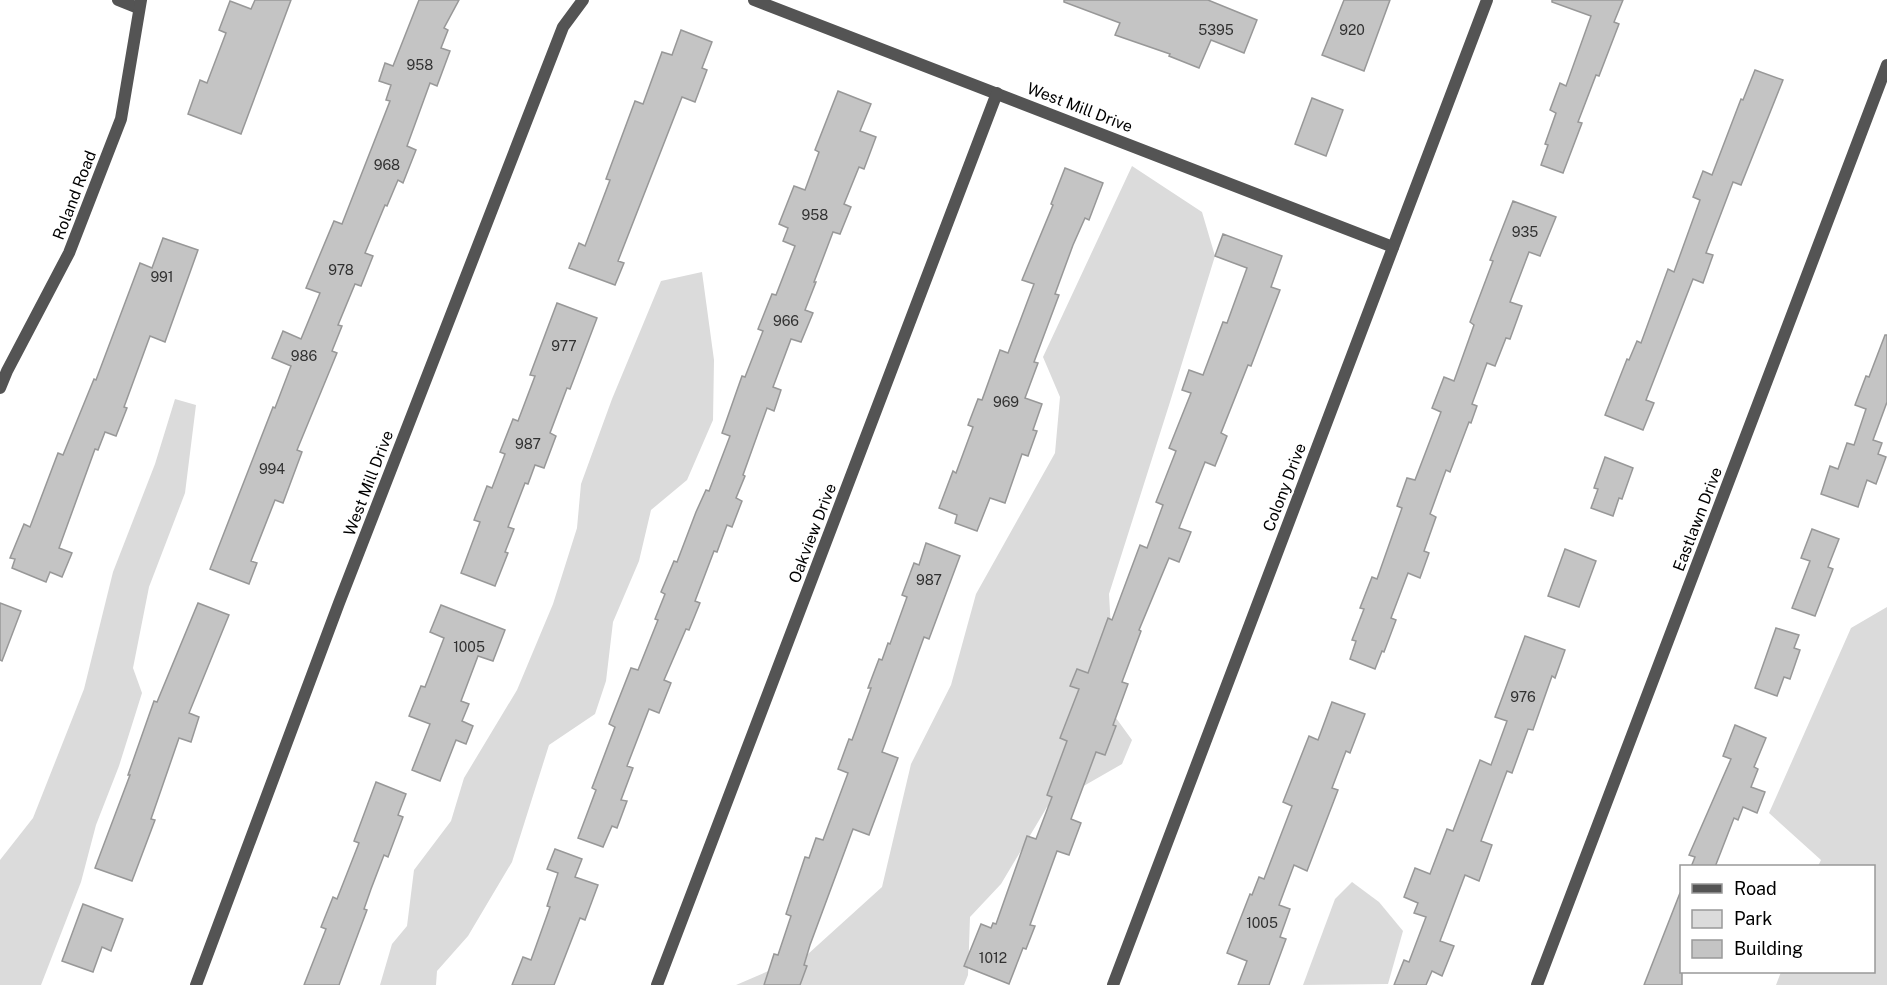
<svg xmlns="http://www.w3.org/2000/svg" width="1887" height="985" font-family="'Public Sans',sans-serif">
  <rect width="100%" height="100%" fill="#fff"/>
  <g fill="#dbdbdb">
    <path d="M 1132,166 L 1202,212 L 1215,256 L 1170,402 L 1109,594 L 1116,718 L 1132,740 L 1122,764 L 1047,807 L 1001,884 L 970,917 L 968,975 L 964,985 L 736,985 L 808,954 L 882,887 L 911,764 L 951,685 L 976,594 L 1055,453 L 1060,397 L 1043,357 Z"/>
    <path d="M 702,272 L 714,360 L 713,420 L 687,480 L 651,510 L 639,561 L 613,622 L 606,681 L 595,714 L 549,745 L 512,862 L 468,936 L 437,971 L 436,985 L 380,985 L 392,944 L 407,926 L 414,870 L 451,821 L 464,778 L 517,690 L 553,604 L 577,528 L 581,484 L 612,399 L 661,281 Z"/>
    <path d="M 175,399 L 196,405 L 185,493 L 149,587 L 133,668 L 142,693 L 119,766 L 96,825 L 81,882 L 41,985 L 0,985 L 0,860 L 33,818 L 84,689 L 113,572 L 155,464 Z"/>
    <path d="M 1887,607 L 1887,985 L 1776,985 L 1781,972 L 1874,972 L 1874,866 L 1818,866 L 1821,860 L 1769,813 L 1851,628 Z"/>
    <path d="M 1352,882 L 1379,902 L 1403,931 L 1388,984 L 1303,985 L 1335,899 Z"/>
  </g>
  <g fill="#c4c4c4" stroke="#989898" stroke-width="1.5">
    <path d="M 255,0 L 291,0 L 241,134 L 188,114 L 200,80 L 207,83 L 226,33 L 219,30 L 230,1 L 251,9 Z"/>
    <path d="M 419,0 L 459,0 L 444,28 L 448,30 L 441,48 L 450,51 L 437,86 L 430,83 L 407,146 L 416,150 L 403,183 L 398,180 L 387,206 L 385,205 L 365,253 L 373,256 L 361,286 L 355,284 L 338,325 L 342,326 L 332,351 L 337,353 L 297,450 L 302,452 L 283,503 L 275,500 L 251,561 L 257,563 L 249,584 L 210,569 L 273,407 L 275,408 L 291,366 L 272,358 L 283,331 L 301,339 L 320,293 L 306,288 L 334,221 L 342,224 L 390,101 L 386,100 L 391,85 L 379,81 L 385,63 L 393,66 Z"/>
    <path d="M 1064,0 L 1208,0 L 1257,20 L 1244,53 L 1211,40 L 1199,68 L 1169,56 L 1170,54 L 1115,35 L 1120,23 L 1064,2 Z"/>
    <path d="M 1344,0 L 1390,0 L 1364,71 L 1322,55 Z"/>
    <path d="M 1552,0 L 1623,0 L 1614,22 L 1619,24 L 1599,76 L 1596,75 L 1578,122 L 1582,123 L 1563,173 L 1541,165 L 1548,145 L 1545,144 L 1556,113 L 1550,110 L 1560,83 L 1566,86 L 1591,16 L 1552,2 Z"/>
    <path d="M 681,30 L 712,42 L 702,68 L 707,70 L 695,102 L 682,97 L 618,261 L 624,263 L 615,285 L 569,268 L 579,243 L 585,246 L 610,180 L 606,179 L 635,101 L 643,104 L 662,52 L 672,55 Z"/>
    <path d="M 1755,70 L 1783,80 L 1741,185 L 1733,182 L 1706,253 L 1713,255 L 1703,283 L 1693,279 L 1646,400 L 1654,403 L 1643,430 L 1605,415 L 1627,359 L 1629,360 L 1637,341 L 1641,343 L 1668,269 L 1674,272 L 1700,200 L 1693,197 L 1703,171 L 1712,175 L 1741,99 L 1743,100 Z"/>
    <path d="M 838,91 L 871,104 L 860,131 L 876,137 L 864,169 L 859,167 L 844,204 L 851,207 L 840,234 L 833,232 L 814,282 L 816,282 L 805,310 L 813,313 L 801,342 L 791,339 L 773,387 L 781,390 L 774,411 L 767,408 L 743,475 L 745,476 L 736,498 L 742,501 L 732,527 L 727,525 L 717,552 L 714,551 L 695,601 L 700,603 L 689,630 L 686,629 L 664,680 L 671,683 L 659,713 L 649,709 L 627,766 L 633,768 L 621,800 L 627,801 L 617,828 L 612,826 L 603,847 L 578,838 L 596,790 L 592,788 L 615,727 L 609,724 L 631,668 L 638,670 L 658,620 L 655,619 L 665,594 L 661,592 L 674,561 L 677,562 L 696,512 L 706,490 L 709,491 L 730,436 L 722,433 L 742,376 L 745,377 L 763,331 L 758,329 L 772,294 L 776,295 L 795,246 L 783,241 L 788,228 L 779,224 L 794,186 L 805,190 L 819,152 L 815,150 Z"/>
    <path d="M 1312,98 L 1343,110 L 1326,156 L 1295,144 Z"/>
    <path d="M 1065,168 L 1103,183 L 1089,220 L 1085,218 L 1073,245 L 1055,294 L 1059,295 L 1034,362 L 1038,363 L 1025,398 L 1042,404 L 1033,430 L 1037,431 L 1028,456 L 1022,454 L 1005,503 L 990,498 L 977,531 L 955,523 L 957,515 L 939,508 L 953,471 L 956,473 L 973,427 L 968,425 L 978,399 L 982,400 L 1000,350 L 1008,353 L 1034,284 L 1022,280 L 1053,205 L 1051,204 Z"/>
    <path d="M 1513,201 L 1556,217 L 1540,256 L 1529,252 L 1510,302 L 1522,306 L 1510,339 L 1506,338 L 1495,366 L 1487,363 L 1472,404 L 1477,406 L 1471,423 L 1469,422 L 1450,472 L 1446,470 L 1430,514 L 1436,517 L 1424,551 L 1429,553 L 1420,578 L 1408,573 L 1391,618 L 1396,620 L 1384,652 L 1382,651 L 1375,669 L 1350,659 L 1356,641 L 1352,640 L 1364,609 L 1360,608 L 1372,577 L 1377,579 L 1402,508 L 1397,506 L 1407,478 L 1415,480 L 1441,412 L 1432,408 L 1444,377 L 1454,381 L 1474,325 L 1470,322 L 1493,261 L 1490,260 Z"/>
    <path d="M 1223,234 L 1282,256 L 1271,287 L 1280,290 L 1251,366 L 1248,365 L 1221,433 L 1227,436 L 1215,466 L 1205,462 L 1179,528 L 1191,532 L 1179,562 L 1169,558 L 1139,630 L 1141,631 L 1122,682 L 1128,684 L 1113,725 L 1116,726 L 1105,755 L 1096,752 L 1071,819 L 1081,823 L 1069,855 L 1057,851 L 1030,925 L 1035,926 L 1026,949 L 1023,948 L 1009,984 L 964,966 L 981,924 L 991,928 L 993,923 L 996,924 L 1027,836 L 1036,839 L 1052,797 L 1047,795 L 1067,741 L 1060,738 L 1079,689 L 1070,686 L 1077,669 L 1088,673 L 1108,618 L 1112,620 L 1140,545 L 1147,548 L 1163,505 L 1156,502 L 1176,451 L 1169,448 L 1191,393 L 1182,390 L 1189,370 L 1203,375 L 1223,322 L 1227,323 L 1247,268 L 1215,256 Z"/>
    <path d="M 163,238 L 198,250 L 165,342 L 150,336 L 124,407 L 127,408 L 116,436 L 105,432 L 98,450 L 95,449 L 59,548 L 72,553 L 62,577 L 50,572 L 46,582 L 12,568 L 15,559 L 10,558 L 24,524 L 30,527 L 58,453 L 63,455 L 94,379 L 96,380 L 140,263 L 152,268 Z"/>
    <path d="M 557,303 L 597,318 L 570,389 L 567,388 L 550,433 L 556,436 L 544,468 L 535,465 L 528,484 L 525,483 L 508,527 L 514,529 L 505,552 L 508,553 L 495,586 L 461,573 L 480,522 L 474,520 L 487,486 L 492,488 L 505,454 L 500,452 L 513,419 L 518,421 L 535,376 L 530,375 Z"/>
    <path d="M 1885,335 L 1887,335 L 1887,402 L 1873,440 L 1882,443 L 1878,454 L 1886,457 L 1876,484 L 1867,480 L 1858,507 L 1821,494 L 1830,466 L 1838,469 L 1847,443 L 1854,445 L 1866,409 L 1855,405 L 1866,376 L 1869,377 Z"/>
    <path d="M 1605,457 L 1633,468 L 1622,499 L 1619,498 L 1613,516 L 1591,508 L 1598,489 L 1594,488 Z"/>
    <path d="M 1812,529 L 1839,539 L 1828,567 L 1833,569 L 1815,616 L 1792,608 L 1810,561 L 1801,558 Z"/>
    <path d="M 926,543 L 960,556 L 929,639 L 924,637 L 882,752 L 898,758 L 869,835 L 853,829 L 810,945 L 804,965 L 807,966 L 800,985 L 764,985 L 774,954 L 778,955 L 791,916 L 786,914 L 805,857 L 809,858 L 816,838 L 823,840 L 848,773 L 838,769 L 849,739 L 852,740 L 871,688 L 868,688 L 879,659 L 882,660 L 888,643 L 890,644 L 907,597 L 902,595 L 914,563 L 919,565 Z"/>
    <path d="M 1565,549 L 1596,561 L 1579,607 L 1548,596 Z"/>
    <path d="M 0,603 L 21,611 L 2,661 L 0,660 Z"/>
    <path d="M 198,603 L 229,615 L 189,713 L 199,717 L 191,742 L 179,738 L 151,819 L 155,820 L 132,881 L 95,868 L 130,775 L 128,775 L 154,701 L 157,702 Z"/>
    <path d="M 441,605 L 505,630 L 493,661 L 478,656 L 461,701 L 469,704 L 462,721 L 473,726 L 466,744 L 456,740 L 440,781 L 412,770 L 430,724 L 409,716 L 421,686 L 425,687 L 444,638 L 430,632 Z"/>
    <path d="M 1776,628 L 1799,635 L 1794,648 L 1800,650 L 1790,679 L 1784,677 L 1777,696 L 1755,688 Z"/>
    <path d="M 1525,636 L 1565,650 L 1555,678 L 1552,676 L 1533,730 L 1528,729 L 1512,773 L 1507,771 L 1481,841 L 1492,845 L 1479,881 L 1465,875 L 1440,941 L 1454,946 L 1442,976 L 1432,971 L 1426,985 L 1394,985 L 1404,960 L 1409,962 L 1426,917 L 1414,913 L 1418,903 L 1404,897 L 1415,868 L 1430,874 L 1447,829 L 1453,831 L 1480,760 L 1491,765 L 1507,721 L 1495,717 Z"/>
    <path d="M 1332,702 L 1365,714 L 1350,753 L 1346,751 L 1332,788 L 1338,790 L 1307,871 L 1294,865 L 1279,905 L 1290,909 L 1280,937 L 1286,939 L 1269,985 L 1238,985 L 1247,961 L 1227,953 L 1250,894 L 1252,895 L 1259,877 L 1264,879 L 1292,806 L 1283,802 L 1309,736 L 1318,740 Z"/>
    <path d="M 1735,725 L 1766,738 L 1754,767 L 1758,769 L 1751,787 L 1765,792 L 1757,813 L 1743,807 L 1738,820 L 1734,818 L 1715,867 L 1691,867 L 1695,857 L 1689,855 L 1731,759 L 1723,756 Z"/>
    <path d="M 376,782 L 406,794 L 398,815 L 403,817 L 388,857 L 384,855 L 371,889 L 364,909 L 367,910 L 339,985 L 304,985 L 326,929 L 321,927 L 333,897 L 337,899 L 359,843 L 354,841 Z"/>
    <path d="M 555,849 L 582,859 L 575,877 L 598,885 L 585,920 L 580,918 L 554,985 L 512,985 L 523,957 L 531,960 L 550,907 L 547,906 L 558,873 L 547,869 Z"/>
    <path d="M 1680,893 L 1682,893 L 1682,985 L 1644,985 Z"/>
    <path d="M 83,904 L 123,919 L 111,951 L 102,947 L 93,972 L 62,961 Z"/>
  </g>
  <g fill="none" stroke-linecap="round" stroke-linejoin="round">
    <g stroke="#545454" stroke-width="12">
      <path d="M 118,0 L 138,8"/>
      <path d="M 754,0 L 1393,247"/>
      <path d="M 0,388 L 7,371 L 69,253 L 121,119 L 141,0"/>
      <path d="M 196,985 L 339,603 L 563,27 L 583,0"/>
      <path d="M 657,985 L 997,93"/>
      <path d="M 1113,985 L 1487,0"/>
      <path d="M 1537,985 L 1887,65"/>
    </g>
  </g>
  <g text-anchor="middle" stroke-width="4.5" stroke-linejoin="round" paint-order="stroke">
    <g font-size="14" fill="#313131">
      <text x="1216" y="35">5395</text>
      <text x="1352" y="35">920</text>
      <text x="420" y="70">958</text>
      <text x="387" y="170">968</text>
      <text x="815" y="220">958</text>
      <text x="1525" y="237">935</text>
      <text x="341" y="275">978</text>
      <text x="162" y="282">991</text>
      <text x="786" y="326">966</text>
      <text x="564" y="351">977</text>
      <text x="304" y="361">986</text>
      <text x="1006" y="407">969</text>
      <text x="528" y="449">987</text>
      <text x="272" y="474">994</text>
      <text x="929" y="585">987</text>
      <text x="469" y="652">1005</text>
      <text x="1523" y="702">976</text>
      <text x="1262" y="928">1005</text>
      <text x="993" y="963">1012</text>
    </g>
    <g font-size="16" fill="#000" stroke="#fff">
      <text transform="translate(1080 107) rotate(21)" y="6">West Mill Drive</text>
      <text transform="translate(74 195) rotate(-69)" y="6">Roland Road</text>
      <text transform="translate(368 483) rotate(-69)" y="6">West Mill Drive</text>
      <text transform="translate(1284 487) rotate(-69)" y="6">Colony Drive</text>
      <text transform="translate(1697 519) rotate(-69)" y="6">Eastlawn Drive</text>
      <text transform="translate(812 533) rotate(-69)" y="6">Oakview Drive</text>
    </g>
  </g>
  <rect x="1680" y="865" width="195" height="108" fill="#ffffff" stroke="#999999" stroke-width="1.5"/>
  <rect x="1692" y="884" width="30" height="9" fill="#545454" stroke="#999999" stroke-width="1.5"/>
  <text x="1734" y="895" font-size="18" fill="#000000">Road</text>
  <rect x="1692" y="910" width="30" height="18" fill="#dbdbdb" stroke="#999999" stroke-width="1.5"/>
  <text x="1734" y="925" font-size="18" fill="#000000">Park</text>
  <rect x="1692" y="940" width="30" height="18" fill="#c4c4c4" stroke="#999999" stroke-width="1.5"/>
  <text x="1734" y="955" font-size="18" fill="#000000">Building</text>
</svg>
